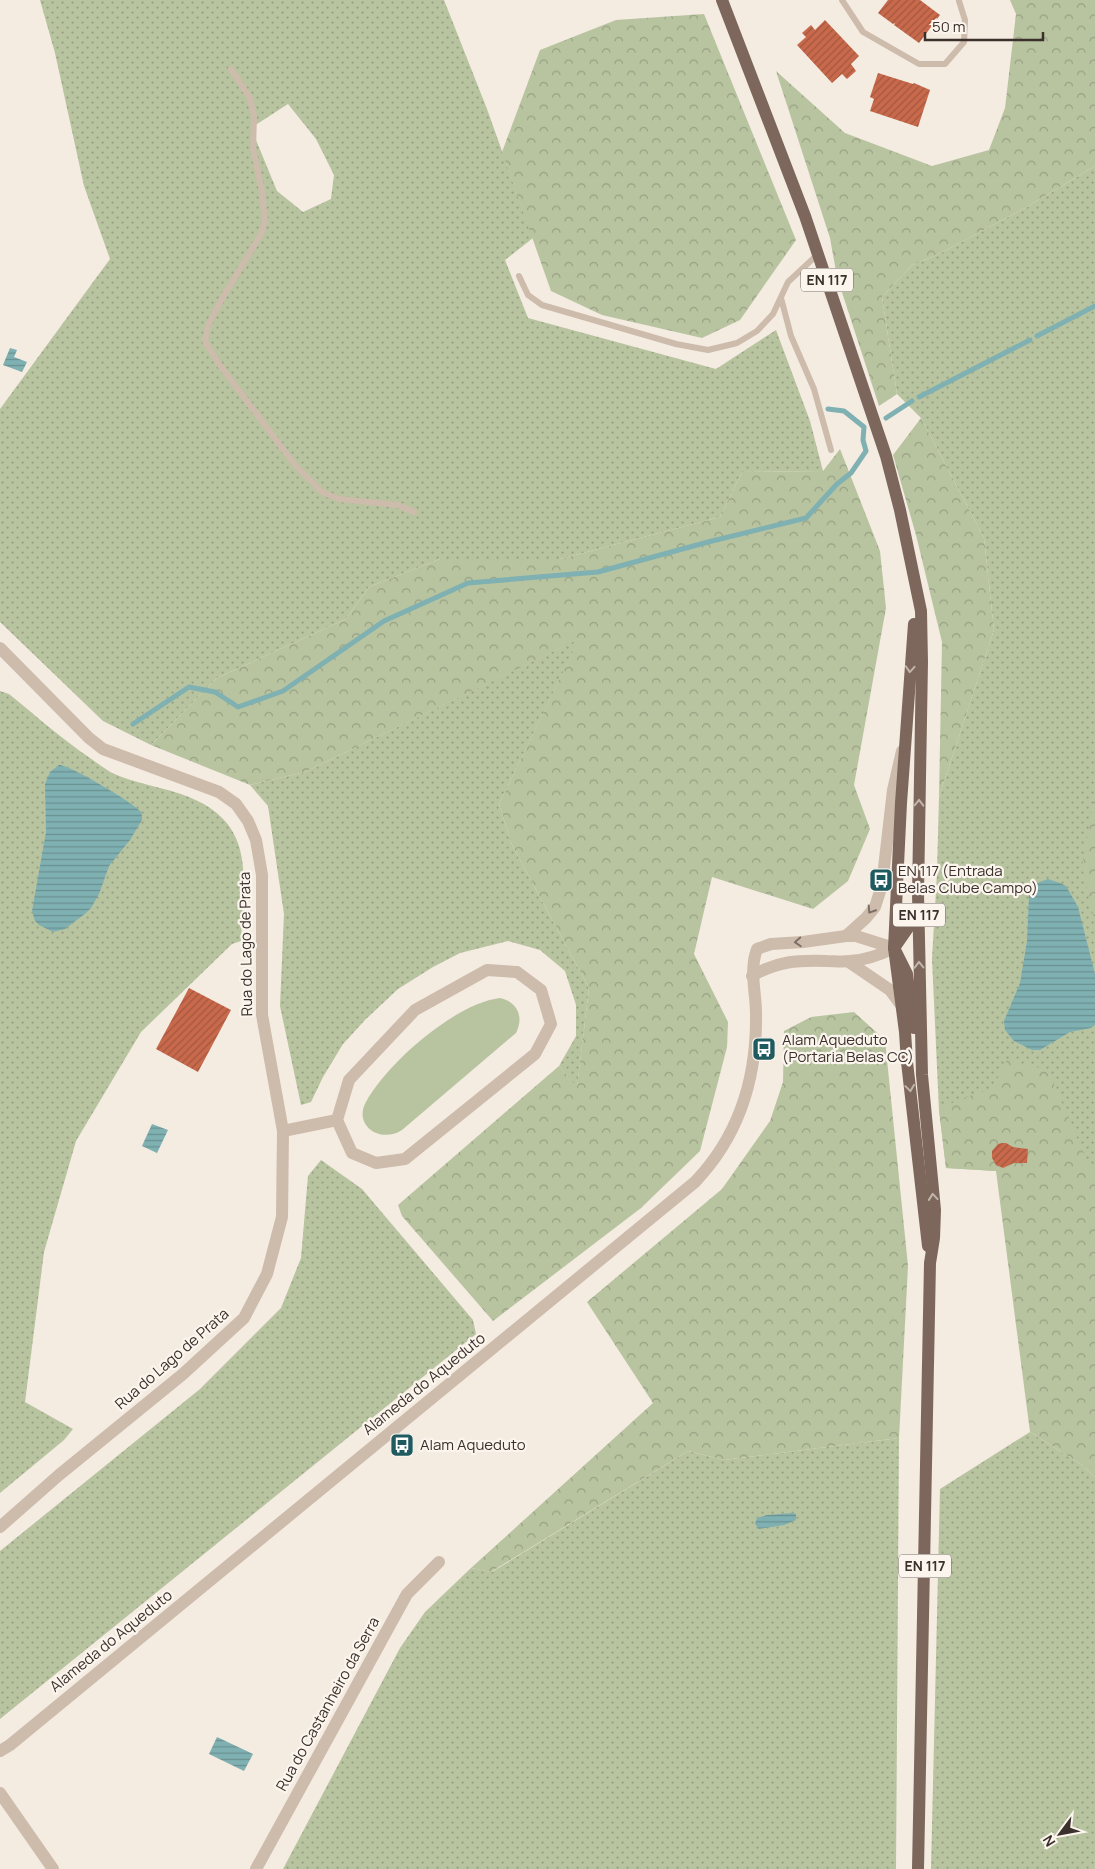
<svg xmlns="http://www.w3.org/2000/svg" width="1095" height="1869" font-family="Manrope,sans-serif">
  <defs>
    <pattern id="grass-dots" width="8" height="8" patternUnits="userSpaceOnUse" patternTransform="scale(1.25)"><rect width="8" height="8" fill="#b8c4a0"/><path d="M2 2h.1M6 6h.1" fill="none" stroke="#97a083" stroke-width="1.8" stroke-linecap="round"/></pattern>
    <pattern id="forest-crowns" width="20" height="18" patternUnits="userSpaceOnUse" patternTransform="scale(1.25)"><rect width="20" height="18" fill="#b8c4a0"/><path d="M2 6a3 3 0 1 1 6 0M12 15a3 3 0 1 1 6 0" fill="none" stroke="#97a083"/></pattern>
    <pattern id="water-rules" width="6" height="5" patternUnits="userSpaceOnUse" patternTransform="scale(1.25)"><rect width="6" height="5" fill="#7fb0b2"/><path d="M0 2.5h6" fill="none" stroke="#699091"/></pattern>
    <pattern id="building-hatch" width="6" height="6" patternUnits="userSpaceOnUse" patternTransform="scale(1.25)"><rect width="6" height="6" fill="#c8694b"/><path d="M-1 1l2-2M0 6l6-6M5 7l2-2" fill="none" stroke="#a4573f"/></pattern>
  </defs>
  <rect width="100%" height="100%" fill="#f4ebe1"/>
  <g fill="url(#grass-dots)" fill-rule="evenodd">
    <path d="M 40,0 L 444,0 L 487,109 L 533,238 L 505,260 L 528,318 L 716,369 L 776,330 L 810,421 L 823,471 L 742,472 L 720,517 L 560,559 L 440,559 L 369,587 L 346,619 L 217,678 L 151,745 L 103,721 L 0,622 L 0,409 L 110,259 L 84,186 L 55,53 ZM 288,104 L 316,139 L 334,175 L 331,199 L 303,212 L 277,191 L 251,128 Z"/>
    <path d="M 1095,166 L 1095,1168 L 996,1171 L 946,1168 L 939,1110 L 932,959 L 937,873 L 939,797 L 994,630 L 984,538 L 921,418 L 897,394 L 882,297 L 912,265 L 937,255 L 1025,208 Z"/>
    <path d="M 580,638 L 499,804 L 512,845 L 589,988 L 577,1088 L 559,1066 L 576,1036 L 576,1005 L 565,971 L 540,950 L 508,941 L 460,953 L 433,967 L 398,989 L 365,1020 L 343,1044 L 323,1077 L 311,1102 L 301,1105 L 280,1006 L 284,914 L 268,806 L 250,785 L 305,772 Z"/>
    <path d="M 0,691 L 9,694 C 36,716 62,739 90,758 C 97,763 105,769 112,773 C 136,784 164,787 189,797 C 258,825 243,880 241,941 L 232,944 L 141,1032 L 76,1141 L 44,1252 L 25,1402 L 73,1429 L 64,1440 L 0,1493 Z"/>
    <path d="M 321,1160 L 362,1189 L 473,1320 L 476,1334 L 0,1719 L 0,1551 L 200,1389 L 281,1308 L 301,1258 L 308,1176 Z"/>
    <path d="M 1030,1432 L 1082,1465 L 1095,1477 L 1095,1869 L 931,1869 L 940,1489 Z"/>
    <path d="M 899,1438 L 896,1869 L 283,1869 L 400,1648 L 425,1612 L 471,1568 L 492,1572 L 688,1451 L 724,1460 Z"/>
  </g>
  <g fill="url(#forest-crowns)">
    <path d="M 1010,0 L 1095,0 L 1095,166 L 1025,208 L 937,255 L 912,265 L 882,297 L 897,394 L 879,406 L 837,277 L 830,238 L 776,71 L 845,133 L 932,166 L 989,150 L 1005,108 L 1016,14 Z"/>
    <path d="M 704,14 L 796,240 L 740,320 L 702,338 L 602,315 L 551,291 L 502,152 L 540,50 L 616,20 Z"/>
    <path d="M 921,418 L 984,538 L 994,630 L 939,797 L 942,642 L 916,535 L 893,455 Z"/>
    <path d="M 840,449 L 880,551 L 886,608 L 854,785 L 870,829 L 848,881 L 813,909 L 712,877 L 694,954 L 728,1022 L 727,1047 L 700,1151 L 641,1208 L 493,1321 L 402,1216 L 398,1205 L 559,1066 L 577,1087 L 589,988 L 512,845 L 499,804 L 579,639 L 305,772 L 250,785 L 151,745 L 217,678 L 346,619 L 369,587 L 440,559 L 560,559 L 720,517 L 742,472 L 823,471 Z"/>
    <path d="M 1095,796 L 1095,923 L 1082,866 Z"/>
    <path d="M 854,1012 L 885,1040 L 908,1266 L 899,1438 L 724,1460 L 688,1451 L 491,1572 L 471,1568 L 653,1403 L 587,1302 L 722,1189 L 770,1121 L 783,1082 L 784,1031 L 811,1017 Z"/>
    <path d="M 1007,1060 L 1048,1070 L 1090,1168 L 1095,1168 L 1095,1477 L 1082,1465 L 1030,1432 L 996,1171 L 946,1168 L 939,1110 L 960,1099 L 992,1089 Z"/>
  </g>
  <path fill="#b8c4a0" d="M 500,998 C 518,1002 524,1017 516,1033 L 402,1130 C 380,1144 353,1125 366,1102 C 387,1063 456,1003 500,998 Z"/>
  <g fill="url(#water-rules)">
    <path d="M 10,348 L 17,350 L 14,357 L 27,362 L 22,372 L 3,365 Z"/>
    <path d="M 59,765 C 70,765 134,803 141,812 C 142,815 142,817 142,820 L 130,840 L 109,866 L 99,894 L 91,908 L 86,913 L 65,929 L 53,932 L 39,925 L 35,921 L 32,911 L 46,832 L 45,784 L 50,772 Z"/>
    <path d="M 1048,879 L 1060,883 L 1066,886 L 1078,907 L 1095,974 L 1095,1025 L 1091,1028 L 1070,1032 L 1040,1050 L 1032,1050 L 1014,1041 L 1005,1030 L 1004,1021 L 1020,983 L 1027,941 L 1029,895 L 1034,884 Z"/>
    <path d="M 152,1124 L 168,1130 L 157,1153 L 142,1146 Z"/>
    <path d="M 793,1513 L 796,1514 L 796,1520 L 784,1525 L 759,1529 L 755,1524 L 757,1518 L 767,1515 Z"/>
    <path d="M 217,1737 L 253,1754 L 244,1771 L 209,1754 Z"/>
  </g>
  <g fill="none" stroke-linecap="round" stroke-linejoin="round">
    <g stroke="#7fb0b2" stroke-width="5">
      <path d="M 1037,336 L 1095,306"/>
      <path d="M 919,397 L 1030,340"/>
      <path d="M 886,418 L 912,401"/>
      <path d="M 133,724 L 189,687 L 215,692 L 238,707 L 283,691 L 384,621 L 468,583 L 598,572 L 708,542 L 806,518 L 837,484 L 851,473 L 866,451 L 863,440 L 864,427 L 844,411 L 828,409"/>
    </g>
  </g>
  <g fill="url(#building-hatch)">
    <path d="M 888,0 L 920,0 L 940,15 L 919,43 L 894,25 L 895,23 L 893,24 L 878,13 Z"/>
    <path d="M 825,20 L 859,56 L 851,64 L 856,71 L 847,79 L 842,74 L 832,83 L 797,45 L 806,37 L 802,33 L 811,25 L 815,30 Z"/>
    <path d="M 878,73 L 913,84 L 914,83 L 930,90 L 918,127 L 870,111 L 874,99 L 870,97 Z"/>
    <path d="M 189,988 L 231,1010 L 198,1072 L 156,1049 Z"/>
    <path d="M 1002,1143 L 1006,1143 L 1013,1147 L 1028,1149 L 1027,1163 L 1014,1163 L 1003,1168 L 996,1165 L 992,1158 L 992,1151 L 998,1144 Z"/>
  </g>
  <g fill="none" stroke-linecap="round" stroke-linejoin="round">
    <g stroke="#cdbbac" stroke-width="6">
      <path d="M 842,0 L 863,32 L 919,64 L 945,64 L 964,42 L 965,20 L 959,1"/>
      <path d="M 231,69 L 250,98 L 254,117 L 253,148 L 262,191 L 265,221 L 261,234 L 220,302 L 208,326 L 205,341 L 219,364 L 295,465 L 322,492 L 339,499 L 398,505 L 414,512"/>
      <path d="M 519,276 L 528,295 L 542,305 L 676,344 L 708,350 L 737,343 L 757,331 L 773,314 L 788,282 L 818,254"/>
      <path d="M 781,298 L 791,336 L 814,389 L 831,450"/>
    </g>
    <g stroke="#cdbbac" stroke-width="12">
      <path d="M 0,648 L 89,738 L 103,749 L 219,792 L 236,804 L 248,821 L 256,840 L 262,875 L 262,1015 L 283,1131 L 282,1217 L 267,1274 L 244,1318 L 183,1374 L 59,1475 L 0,1527"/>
      <path d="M 846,936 L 866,918 L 875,907 L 882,885 L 893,790 L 902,751"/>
      <path d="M 849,962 L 890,990 L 901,1005"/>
      <path d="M 752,976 C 777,961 798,960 827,961 C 834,961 842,962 850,961 C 866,960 880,955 894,948"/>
      <path d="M 283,1131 L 337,1120 L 352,1153 L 376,1163 L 405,1159 L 535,1054 L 551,1024 L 541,990 L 517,972 L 487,970 L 415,1010 L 349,1080 L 337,1120"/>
      <path d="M 0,1751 L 10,1745 L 695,1182 C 740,1135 757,1078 756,1014 C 756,991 749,971 757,949 L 771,944 L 803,942 L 846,936 L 856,936 L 894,948"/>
      <path d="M 0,1793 L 53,1869"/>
      <path d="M 256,1869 L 407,1594 L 439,1562"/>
    </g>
    <g stroke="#7d675c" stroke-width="12">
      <path d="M 722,0 L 805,216 L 886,456 L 900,510 L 921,611 L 922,662 L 918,894 L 922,1075 L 935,1210 L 934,1238 L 930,1263 L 918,1869"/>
      <path d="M 914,624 L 901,803 L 894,948 L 905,1032 L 907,1062 L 928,1246"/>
      <path d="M 914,1028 L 907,974 L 894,948 L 919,912"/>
    </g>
  </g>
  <defs><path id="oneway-chevron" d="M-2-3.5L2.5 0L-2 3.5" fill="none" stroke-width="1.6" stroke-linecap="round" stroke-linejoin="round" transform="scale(1.25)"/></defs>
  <g stroke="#c2b5ac">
    <use href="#oneway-chevron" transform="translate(910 669) rotate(94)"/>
    <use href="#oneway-chevron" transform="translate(919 803) rotate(-89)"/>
    <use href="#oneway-chevron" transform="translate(919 965) rotate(-91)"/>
    <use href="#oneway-chevron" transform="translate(910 1088) rotate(82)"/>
    <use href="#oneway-chevron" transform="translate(933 1197) rotate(-95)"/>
  </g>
  <g stroke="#7d6f65">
    <use href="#oneway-chevron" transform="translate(871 910) rotate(123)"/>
    <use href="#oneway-chevron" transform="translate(798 942) rotate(177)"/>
  </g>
  <defs>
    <g id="bus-square" transform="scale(1.25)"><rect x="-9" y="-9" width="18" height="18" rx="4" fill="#1f5a5e" stroke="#fbf5ee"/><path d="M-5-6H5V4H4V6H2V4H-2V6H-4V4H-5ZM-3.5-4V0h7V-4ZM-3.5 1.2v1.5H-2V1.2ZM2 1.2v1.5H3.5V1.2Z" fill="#fff"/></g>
  </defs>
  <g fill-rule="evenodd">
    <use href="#bus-square" x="881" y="880"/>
    <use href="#bus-square" x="764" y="1049"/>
    <use href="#bus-square" x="402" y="1445"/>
  </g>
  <g text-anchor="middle" stroke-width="4.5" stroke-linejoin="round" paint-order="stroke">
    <g fill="#fbf5ee" stroke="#756b66" stroke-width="1">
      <rect x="801" y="268.5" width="52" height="23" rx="4"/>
      <rect x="893" y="903.5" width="52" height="23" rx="4"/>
      <rect x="899" y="1554.5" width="52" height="23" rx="4"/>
    </g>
    <g font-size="14" font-weight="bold" fill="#3b302b">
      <text x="827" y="285">EN 117</text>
      <text x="919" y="920">EN 117</text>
      <text x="925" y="1571">EN 117</text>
    </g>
    <g font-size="15" fill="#3b302b" stroke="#fbf5ee" text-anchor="start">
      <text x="898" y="876">EN 117 (Entrada<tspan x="898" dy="17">Belas Clube Campo)</tspan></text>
      <text x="782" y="1045">Alam Aqueduto<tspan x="782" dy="17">(Portaria Belas CC)</tspan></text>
      <text x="420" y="1450">Alam Aqueduto</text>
    </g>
    <g font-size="15" fill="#3b302b" stroke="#fbf5ee">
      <text transform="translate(246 944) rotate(-91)" y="5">Rua do Lago de Prata</text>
      <text transform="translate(172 1359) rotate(-41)" y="5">Rua do Lago de Prata</text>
      <text transform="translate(424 1384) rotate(-39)" y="5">Alameda do Aqueduto</text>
      <text transform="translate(111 1641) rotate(-39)" y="5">Alameda do Aqueduto</text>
      <text transform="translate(328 1704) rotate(-61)" y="5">Rua do Castanheiro da Serra</text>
    </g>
  </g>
  <g transform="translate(1060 1834) rotate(238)" stroke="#fbf5ee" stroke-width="4" paint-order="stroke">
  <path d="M0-4L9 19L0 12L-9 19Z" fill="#3b302b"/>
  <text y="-8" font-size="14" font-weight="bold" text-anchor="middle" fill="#3b302b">N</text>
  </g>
  <path d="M925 32v8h118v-8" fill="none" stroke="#3b302b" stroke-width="2.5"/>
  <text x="932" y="32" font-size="15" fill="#3b302b" stroke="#fbf5ee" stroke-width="4" paint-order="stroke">50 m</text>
</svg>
